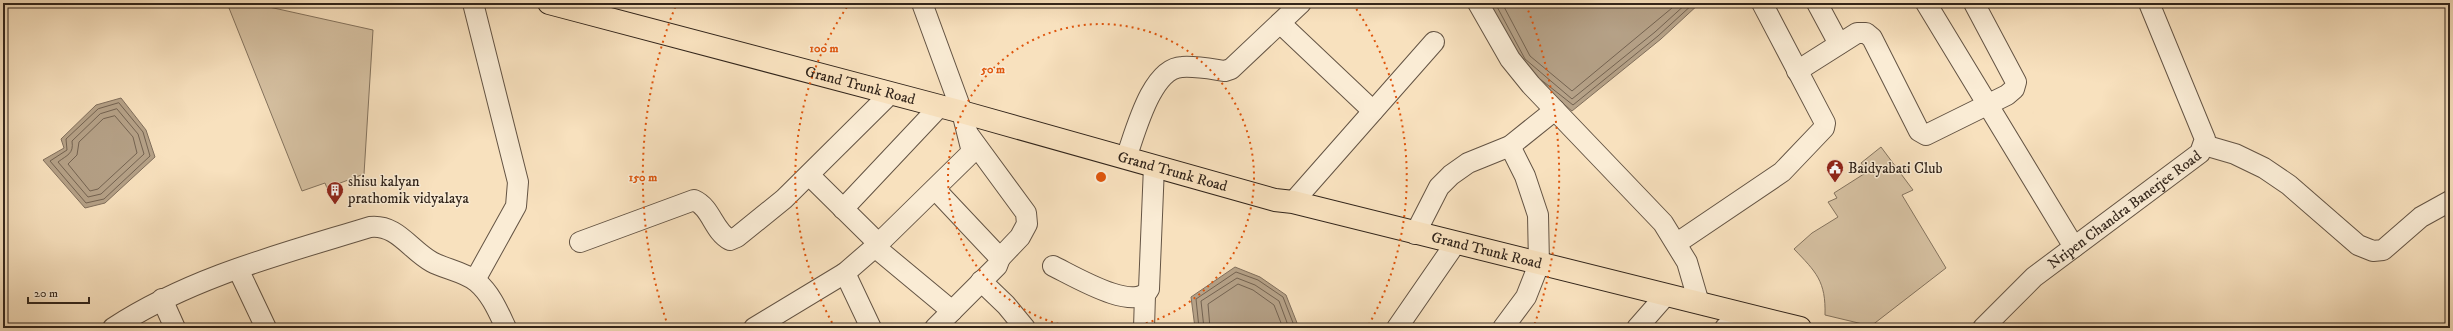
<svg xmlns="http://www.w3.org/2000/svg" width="2453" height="331" font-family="'IM FELL DW Pica',serif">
  <rect width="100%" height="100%" fill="#f8e1be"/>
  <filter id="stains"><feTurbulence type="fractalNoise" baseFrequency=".005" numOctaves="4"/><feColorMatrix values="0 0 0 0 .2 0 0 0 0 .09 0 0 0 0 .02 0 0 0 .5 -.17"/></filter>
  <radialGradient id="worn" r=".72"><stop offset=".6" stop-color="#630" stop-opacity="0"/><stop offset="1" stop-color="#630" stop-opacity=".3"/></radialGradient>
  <g fill="#d6c1a2" stroke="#84735e">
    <path d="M 227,3 L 251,3 L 373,30 L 364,174 L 327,188 L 325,183 L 302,191 Z"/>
    <path d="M 1881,147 L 1913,190 L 1902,195 L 1946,268 L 1871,326 L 1825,315 C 1826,281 1816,272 1794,249 L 1812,233 L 1838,217 L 1828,202 L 1837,198 L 1834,193 L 1867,172 L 1861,163 Z"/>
  </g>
  <g fill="#b5a187" stroke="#816f5c">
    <path d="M 1485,3 L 1700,3 L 1661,39 L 1572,111 L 1518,65 Z"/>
    <path d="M 121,98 L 146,130 L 155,157 L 105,203 L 85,208 L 43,160 L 64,148 L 61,139 L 96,105 Z"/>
    <path d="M 1235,267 L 1260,277 L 1286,295 L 1299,328 L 1195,328 L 1191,297 Z"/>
  </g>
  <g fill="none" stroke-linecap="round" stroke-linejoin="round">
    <g stroke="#746351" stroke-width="1">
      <path d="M 1495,3 L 1525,59 L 1572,99 L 1655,32 L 1687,3"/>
      <path d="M 1502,3 L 1530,56 L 1572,91 L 1678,3"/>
      <path d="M 1540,79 L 1573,105 L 1658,36 L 1694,3"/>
      <path d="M 119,103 L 143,132 L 150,156 L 104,199 L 86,203 L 50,161 L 67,150 L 66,139 L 98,109 Z"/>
      <path d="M 117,109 L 138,134 L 144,154 L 101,194 L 88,197 L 58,162 C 67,155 74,154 72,141 L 100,114 Z"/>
      <path d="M 115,116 L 133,137 L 137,153 L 98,189 L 90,191 L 68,164 L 77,155 L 79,142 L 103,119 Z"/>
      <path d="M 1199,328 L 1196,299 L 1236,272 L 1258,280 L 1283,297 L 1295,328"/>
      <path d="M 1204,328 L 1201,301 L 1237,278 L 1255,285 L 1279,301 L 1289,328"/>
      <path d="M 1210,328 L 1208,304 L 1238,284 L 1253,290 L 1274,305 L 1283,328"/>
    </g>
    <g stroke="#645444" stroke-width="22">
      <g id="minor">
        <path d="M 473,3 L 518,182 L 516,206 L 475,280"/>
        <path d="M 1478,3 L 1510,59 L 1531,85 L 1663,223 L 1687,262 L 1699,303"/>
        <path d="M 1817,3 L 1839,44"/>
        <path d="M 1926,3 L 2074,247"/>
        <path d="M 1280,23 L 1373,111"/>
        <path d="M 1797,71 L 1857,33 L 1866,33 L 1872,38 L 1919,131 L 1926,135 L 2007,95 L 2014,89 L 2016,82 L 1974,3"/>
        <path d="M 968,134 L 1026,213 L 1027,224 L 1020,237 L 1000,258"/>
        <path d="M 2204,145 L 2235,154 L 2264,168 L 2289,185 L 2358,245 L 2373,251 L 2383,250 L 2421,217 L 2450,201"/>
        <path d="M 1126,158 C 1135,134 1151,68 1182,67 C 1196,66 1211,69 1225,71 L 1231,69 L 1301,3"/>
        <path d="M 809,175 L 879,244"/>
        <path d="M 935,189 L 1000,258 L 997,266 L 935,328"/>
        <path d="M 1293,202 L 1434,42"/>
        <path d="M 843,209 L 940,106"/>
        <path d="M 1415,234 L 1439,187 L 1451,175 L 1468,163 L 1510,146 L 1555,110"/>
        <path d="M 580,242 L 694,200 C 712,208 713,231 730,240 L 737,237 L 784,199 L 891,93"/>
        <path d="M 1677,243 L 1782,172 L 1824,128 L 1825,123 L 1762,3"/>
        <path d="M 875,247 L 952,311"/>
        <path d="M 1053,266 C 1072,275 1136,314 1149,289 L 1154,166"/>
        <path d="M 238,269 L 266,328"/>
        <path d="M 845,273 L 871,328"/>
        <path d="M 981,281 L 1006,305 L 1025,328"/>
        <path d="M 162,299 L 175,328"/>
        <path d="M 113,328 C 191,277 282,254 370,227 C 397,224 410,250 432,262 C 445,269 465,272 477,282 C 491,294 498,311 506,328"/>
        <path d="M 754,328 L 845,273 L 875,247 L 972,152 L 962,112 L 922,3"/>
        <path d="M 1144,328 L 1145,295"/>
        <path d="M 1397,328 L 1455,244"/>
        <path d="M 1503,328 L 1526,297 L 1539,264 L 1538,215 L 1525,176 L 1510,146"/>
        <path d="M 1637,328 L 1666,295"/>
        <path d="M 1725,328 L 1741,314"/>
        <path id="s1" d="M 1983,328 L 2034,277 L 2200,153 L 2205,139 L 2149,3"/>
      </g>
    </g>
    <g stroke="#32251b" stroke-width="24">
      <g id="major">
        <path id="s2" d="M 549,3 L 962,112 L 1275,200 L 1293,202 L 1800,328"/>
      </g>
    </g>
    <use href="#minor" stroke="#faecd5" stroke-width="20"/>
    <use href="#major" stroke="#f8e1be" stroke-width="22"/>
  </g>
  <g fill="none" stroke="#df560d" stroke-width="2" stroke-dasharray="2 4">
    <path d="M1076 328A153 153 0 1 1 1126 328"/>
    <path d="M835 328A306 306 0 0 1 849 4M1353 4A306 306 0 0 1 1367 328"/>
    <path d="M668 326A458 458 0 0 1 676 5M1526 5A458 458 0 0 1 1534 326"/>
  </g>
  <defs>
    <g id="civic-pin" transform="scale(0.9)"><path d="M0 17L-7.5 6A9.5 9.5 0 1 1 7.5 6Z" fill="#8f2418" stroke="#faecd5"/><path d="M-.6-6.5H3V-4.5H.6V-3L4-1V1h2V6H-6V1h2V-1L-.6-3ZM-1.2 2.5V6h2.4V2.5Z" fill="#fff"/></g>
    <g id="building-pin" transform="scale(0.9)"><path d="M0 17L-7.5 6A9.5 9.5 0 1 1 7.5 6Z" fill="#8f2418" stroke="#faecd5"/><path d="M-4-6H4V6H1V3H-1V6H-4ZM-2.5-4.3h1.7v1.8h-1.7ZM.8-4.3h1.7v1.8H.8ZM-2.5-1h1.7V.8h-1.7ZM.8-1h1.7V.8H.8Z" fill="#fff"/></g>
  </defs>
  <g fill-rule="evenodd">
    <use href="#civic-pin" x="1835" y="168"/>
    <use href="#building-pin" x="335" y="190"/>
  </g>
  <g text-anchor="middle" stroke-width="3" stroke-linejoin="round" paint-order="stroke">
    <g font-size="15" fill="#32251b" stroke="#faecd5">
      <text dy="5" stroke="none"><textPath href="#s2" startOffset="322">Grand Trunk Road</textPath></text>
      <text dy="5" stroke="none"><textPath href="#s2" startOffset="646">Grand Trunk Road</textPath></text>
      <text dy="5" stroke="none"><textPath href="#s1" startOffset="185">Nripen Chandra Banerjee Road</textPath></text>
      <text dy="5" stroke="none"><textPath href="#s2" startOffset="970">Grand Trunk Road</textPath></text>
    </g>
    <g font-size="15" fill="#32251b" stroke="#faecd5" text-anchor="start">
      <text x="1848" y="173">Baidyabati Club</text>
      <text x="348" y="186">shisu kalyan<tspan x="348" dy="17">prathomik vidyalaya</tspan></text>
    </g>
  </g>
  <circle cx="1101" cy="177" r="6" fill="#df560d" stroke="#faecd5" stroke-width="2"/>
  <g font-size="12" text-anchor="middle" font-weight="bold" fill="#df560d" stroke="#faecd5" stroke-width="3" stroke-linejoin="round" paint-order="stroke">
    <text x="824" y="52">100 m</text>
    <text x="993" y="73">50 m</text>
    <text x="643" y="181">150 m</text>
  </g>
  <rect width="2453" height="331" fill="none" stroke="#f8e1be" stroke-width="16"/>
  <rect x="4" y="4" width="2445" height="323" fill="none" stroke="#32251b" stroke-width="2"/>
  <rect x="8" y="8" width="2437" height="315" fill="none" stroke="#32251b"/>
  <path d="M28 297v6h61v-6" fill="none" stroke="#32251b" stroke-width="2"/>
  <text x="34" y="297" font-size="12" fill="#32251b" stroke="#faecd5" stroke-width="3" paint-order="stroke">20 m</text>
  <rect width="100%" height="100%" filter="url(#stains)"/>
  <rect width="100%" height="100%" fill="url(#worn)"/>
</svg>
